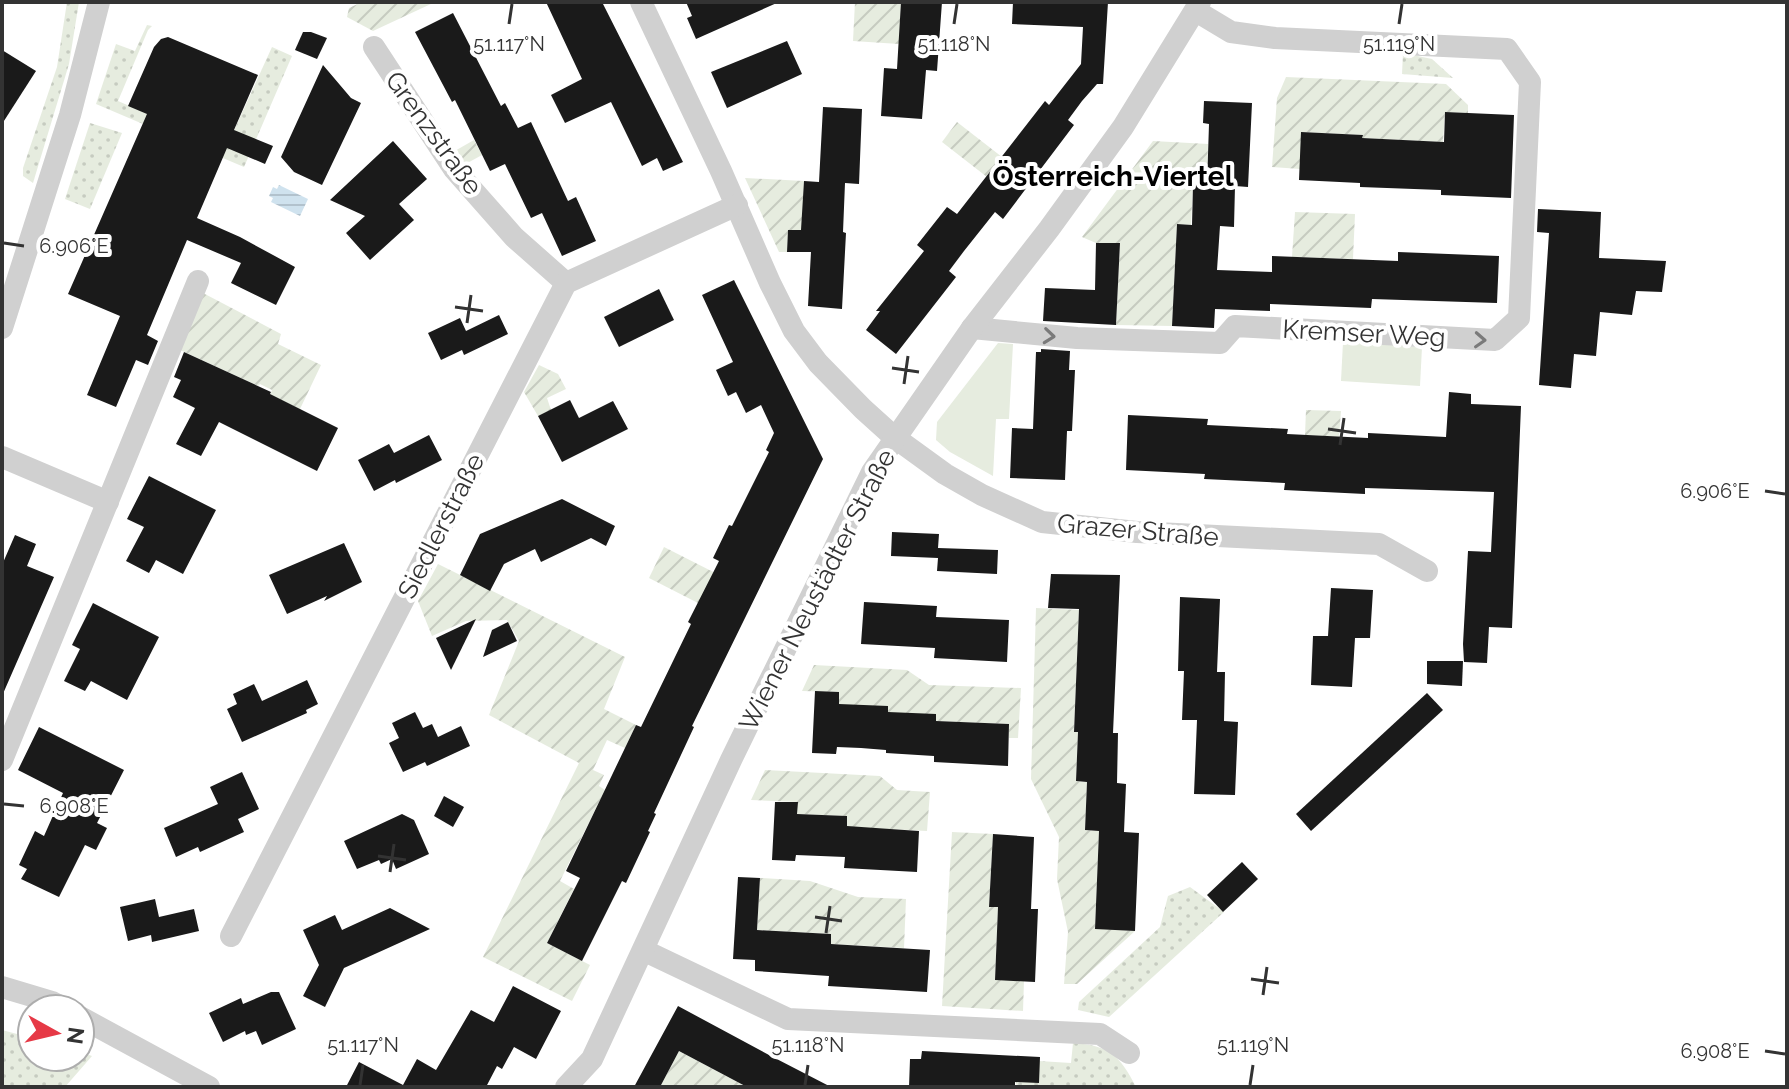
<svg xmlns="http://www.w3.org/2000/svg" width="1789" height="1089" font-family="Raleway,sans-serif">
  <defs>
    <pattern id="grass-dots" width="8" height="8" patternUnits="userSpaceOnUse" patternTransform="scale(2)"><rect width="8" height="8" fill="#e6ecdf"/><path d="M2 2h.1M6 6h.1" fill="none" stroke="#c6cbc0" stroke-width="1.8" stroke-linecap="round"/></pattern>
    <pattern id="garden-furrows" width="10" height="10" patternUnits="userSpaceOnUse" patternTransform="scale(2)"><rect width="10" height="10" fill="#e6ecdf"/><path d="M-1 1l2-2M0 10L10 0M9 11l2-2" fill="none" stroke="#c6cbc0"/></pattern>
    <pattern id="water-rules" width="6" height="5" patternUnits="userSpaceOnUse" patternTransform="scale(2)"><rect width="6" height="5" fill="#cfe2ee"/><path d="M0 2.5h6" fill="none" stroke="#b2c2cd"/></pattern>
  </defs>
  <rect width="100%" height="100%" fill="#fff"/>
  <g fill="url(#grass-dots)">
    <path d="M 67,2 L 79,2 L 69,64 L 33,183 L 23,176 L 23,168 L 57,67 Z"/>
    <path d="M 147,25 L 152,26 L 148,30 L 118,101 L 226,148 L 272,47 L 292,56 L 244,167 L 96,104 L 116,44 L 135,51 Z"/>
    <path d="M 1403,53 L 1432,59 L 1453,78 L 1402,74 Z"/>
    <path d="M 90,123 L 122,133 L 90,209 L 65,199 Z"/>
    <path d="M 1190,887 L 1224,912 L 1109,1017 L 1078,1010 L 1079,1002 L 1160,927 L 1168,896 Z"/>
    <path d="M 2,1030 L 32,1038 L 32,1057 L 80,1057 L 80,1052 L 92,1056 L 65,1087 L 2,1087 Z"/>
    <path d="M 1073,1043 C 1108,1045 1120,1055 1136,1087 L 1018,1087 L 1015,1082 L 1039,1061 L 1071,1063 Z"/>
  </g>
  <g fill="#e6ecdf">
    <path d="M 1343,342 L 1422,347 L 1420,386 L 1341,381 Z"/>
    <path d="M 998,343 L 1013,344 L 1009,419 L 996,419 L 993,476 L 950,452 L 936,440 L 937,422 Z"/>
  </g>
  <g fill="url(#garden-furrows)">
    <path d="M 362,2 L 433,2 L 433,3 L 373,31 L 347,17 L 349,8 Z"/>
    <path d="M 855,2 L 901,2 L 899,44 L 853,41 Z"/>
    <path d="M 1286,77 L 1446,84 L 1468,105 L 1468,113 L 1445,112 L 1443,142 L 1362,138 L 1362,135 L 1302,132 L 1300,169 L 1272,167 L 1277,98 Z"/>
    <path d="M 957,122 L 1002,157 L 987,177 L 942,142 Z"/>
    <path d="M 474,140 L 482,155 L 462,166 L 453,152 Z"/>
    <path d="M 1153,141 L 1208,144 L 1207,185 L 1193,184 L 1191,225 L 1177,224 L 1172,326 L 1116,325 L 1120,244 L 1096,243 L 1082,237 Z"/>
    <path d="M 745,178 L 804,181 L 802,230 L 788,230 L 787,252 L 779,252 Z"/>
    <path d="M 1295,212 L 1355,214 L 1353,259 L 1292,257 Z"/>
    <path d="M 203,293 L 281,334 L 278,344 L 321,365 L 300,409 L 270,395 L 272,390 L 260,384 L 258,386 L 180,350 Z"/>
    <path d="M 539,365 L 558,374 L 566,389 L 547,398 L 551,410 L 538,416 L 524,392 Z"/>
    <path d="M 1306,410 L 1341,411 L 1339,437 L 1305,435 Z"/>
    <path d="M 664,547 L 733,582 L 698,603 L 649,578 Z"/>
    <path d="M 438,564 L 625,657 L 604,709 L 636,725 L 625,748 L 607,740 L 593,770 L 604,775 L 599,786 L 605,790 L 560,881 L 574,889 L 547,943 L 590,965 L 572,1001 L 483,957 L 579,763 L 489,715 L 519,641 L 507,620 L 466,621 L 432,636 L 418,601 Z"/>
    <path d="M 1036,608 L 1079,610 L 1074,731 L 1078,732 L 1076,781 L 1087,782 L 1085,830 L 1099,831 L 1095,928 L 1135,931 L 1077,984 L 1064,984 L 1068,932 L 1057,879 L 1059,837 L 1031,779 Z"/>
    <path d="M 814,665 L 907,670 L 929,685 L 1021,688 L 1018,738 L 1009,738 L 1009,724 L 935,721 L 839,704 L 839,692 L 802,691 Z"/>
    <path d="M 765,770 L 880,776 L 897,790 L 930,792 L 927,831 L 847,827 L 846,816 L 797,814 L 797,802 L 751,800 Z"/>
    <path d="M 952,832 L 993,834 L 989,907 L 998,907 L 995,979 L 1024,981 L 1023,1011 L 942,1006 Z"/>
    <path d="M 760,878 L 810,881 L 858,897 L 906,899 L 904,948 L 831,944 L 831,934 L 757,930 Z"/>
    <path d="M 679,1051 L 747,1087 L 660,1087 Z"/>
  </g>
  <path fill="url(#water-rules)" d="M 279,185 L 308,199 L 300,216 L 271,202 L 273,198 L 269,196 L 273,187 L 277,189 Z"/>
  <g fill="#1a1a1a">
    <path d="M 546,2 L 602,2 L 683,162 L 663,171 L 657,158 L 642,166 L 611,102 L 565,123 L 551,95 L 582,79 Z"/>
    <path d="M 686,2 L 779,2 L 696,39 L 687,18 L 692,16 Z"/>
    <path d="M 901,2 L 942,2 L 937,71 L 926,70 L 922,119 L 881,116 L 884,68 L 897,69 Z"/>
    <path d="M 1013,2 L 1108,2 L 1103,84 L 1097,84 L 1082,101 L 1068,120 L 1074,125 L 1003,219 L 995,212 L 964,251 L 949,271 L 956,277 L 896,354 L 866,330 L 880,311 L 876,311 L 924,251 L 917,245 L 947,207 L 957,214 L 1045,101 L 1049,105 L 1081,64 L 1083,27 L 1012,24 Z"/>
    <path d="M 453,13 L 501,106 L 505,103 L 518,128 L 531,122 L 568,201 L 576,197 L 596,241 L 562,256 L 542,213 L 531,218 L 505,164 L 490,171 L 455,100 L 452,102 L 415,32 Z"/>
    <path d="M 303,32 L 311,32 L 327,38 L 317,59 L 295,50 Z"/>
    <path d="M 168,37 L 258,75 L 234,130 L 273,146 L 265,164 L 227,148 L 197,218 L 240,237 L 295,267 L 276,305 L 231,283 L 241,263 L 187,240 L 147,335 L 158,341 L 148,365 L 136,360 L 116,407 L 87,395 L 120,316 L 68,294 L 147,114 L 128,106 L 154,47 L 161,39 Z"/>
    <path d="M 787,41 L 802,74 L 727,108 L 711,72 Z"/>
    <path d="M 2,50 L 36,71 L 2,124 Z"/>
    <path d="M 323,65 L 351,98 L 361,103 L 322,185 L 294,172 L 281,157 Z"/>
    <path d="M 1204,101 L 1252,103 L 1248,187 L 1235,186 L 1234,227 L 1220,226 L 1217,270 L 1272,272 L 1272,256 L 1398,261 L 1398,252 L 1499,256 L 1497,303 L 1372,299 L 1371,308 L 1270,304 L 1270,311 L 1215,309 L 1214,328 L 1172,326 L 1177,224 L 1192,225 L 1193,184 L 1207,185 L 1209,124 L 1203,123 Z"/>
    <path d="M 823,107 L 862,109 L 859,184 L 845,183 L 843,232 L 846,233 L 842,309 L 808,306 L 811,252 L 787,252 L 788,230 L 801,230 L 804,181 L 819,182 Z"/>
    <path d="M 1445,112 L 1514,115 L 1511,198 L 1441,195 L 1441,190 L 1360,187 L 1360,183 L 1299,180 L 1301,132 L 1363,135 L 1362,138 L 1444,142 Z"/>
    <path d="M 393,141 L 427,179 L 399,204 L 414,220 L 370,260 L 346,233 L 365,216 L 330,200 Z"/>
    <path d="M 1538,209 L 1601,212 L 1599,258 L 1666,261 L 1662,292 L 1636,291 L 1632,315 L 1600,312 L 1596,356 L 1574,354 L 1571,388 L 1539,385 L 1549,233 L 1537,232 Z"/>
    <path d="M 1096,243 L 1120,243 L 1116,325 L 1043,321 L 1045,288 L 1095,290 Z"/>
    <path d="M 734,280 L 823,459 L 692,726 L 694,727 L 654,813 L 656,814 L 648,831 L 650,832 L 626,883 L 622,881 L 582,961 L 547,943 L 580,878 L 566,871 L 636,725 L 641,727 L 691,624 L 688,622 L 719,561 L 713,558 L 729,525 L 732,526 L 769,452 L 766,450 L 774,433 L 761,405 L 746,413 L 736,392 L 728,396 L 716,370 L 733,362 L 702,295 Z"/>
    <path d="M 659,289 L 674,320 L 619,347 L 604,317 Z"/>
    <path d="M 499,315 L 508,334 L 464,355 L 462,350 L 441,360 L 428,333 L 460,318 L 466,331 Z"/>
    <path d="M 1041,349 L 1070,351 L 1069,370 L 1075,370 L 1072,431 L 1067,431 L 1065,480 L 1010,478 L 1012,428 L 1033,429 L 1036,352 L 1041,352 Z"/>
    <path d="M 184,352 L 271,392 L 270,394 L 338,428 L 317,471 L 219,422 L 201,456 L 176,444 L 195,408 L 173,397 L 181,380 L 174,377 Z"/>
    <path d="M 1449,392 L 1471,394 L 1471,404 L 1521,406 L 1512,628 L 1489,627 L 1487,663 L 1464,662 L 1463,644 L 1468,551 L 1491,552 L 1494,492 L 1365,488 L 1365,494 L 1284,490 L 1285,483 L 1204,479 L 1205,474 L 1126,470 L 1128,415 L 1208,419 L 1207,425 L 1288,429 L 1287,434 L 1368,438 L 1368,433 L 1446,437 Z"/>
    <path d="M 570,400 L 579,418 L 613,401 L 628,429 L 562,462 L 538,416 Z"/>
    <path d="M 429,435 L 442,460 L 396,483 L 395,480 L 374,491 L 358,460 L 389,444 L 394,453 Z"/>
    <path d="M 149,476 L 216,510 L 183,574 L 156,560 L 149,573 L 126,561 L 144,527 L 127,519 Z"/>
    <path d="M 562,499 L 615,526 L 606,546 L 591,538 L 541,562 L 535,549 L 504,564 L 490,591 L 460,575 L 480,534 Z"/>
    <path d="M 892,532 L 939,534 L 938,548 L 998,550 L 997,574 L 937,571 L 938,558 L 891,556 Z"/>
    <path d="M 15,535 L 36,544 L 27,566 L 54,577 L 2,696 L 2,565 Z"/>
    <path d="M 344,543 L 362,582 L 324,601 L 327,596 L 287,614 L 269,575 Z"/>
    <path d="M 1051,574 L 1120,575 L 1113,733 L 1118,733 L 1117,783 L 1126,784 L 1124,832 L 1139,833 L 1135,931 L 1095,929 L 1099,831 L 1085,830 L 1087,782 L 1076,781 L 1078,732 L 1074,732 L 1079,609 L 1048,608 Z"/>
    <path d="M 1331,588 L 1373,590 L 1370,638 L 1355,638 L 1352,687 L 1311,685 L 1313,636 L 1328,636 Z"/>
    <path d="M 1180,597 L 1220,599 L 1217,672 L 1225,672 L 1224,721 L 1238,722 L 1235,795 L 1194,794 L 1197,720 L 1182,720 L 1184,671 L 1178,671 Z"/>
    <path d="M 864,602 L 937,606 L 936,617 L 1009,620 L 1007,662 L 934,658 L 935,648 L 861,644 Z"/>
    <path d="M 93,603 L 159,637 L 127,700 L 91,681 L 85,691 L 64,681 L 80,649 L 72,645 Z"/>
    <path d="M 476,619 L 451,670 L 436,638 Z"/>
    <path d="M 508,622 L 517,641 L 483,657 L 492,630 Z"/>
    <path d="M 1427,661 L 1463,661 L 1462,686 L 1427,684 Z"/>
    <path d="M 307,680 L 318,704 L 306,710 L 307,713 L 242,742 L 227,709 L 237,704 L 233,694 L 254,684 L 262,701 Z"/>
    <path d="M 815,691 L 839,692 L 839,704 L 888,706 L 888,712 L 936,714 L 936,721 L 1009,724 L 1008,766 L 934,762 L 934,756 L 886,753 L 886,750 L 861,748 L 837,747 L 836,754 L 812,753 Z"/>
    <path d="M 1427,693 L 1443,710 L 1311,831 L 1296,814 Z"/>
    <path d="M 415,712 L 423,728 L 432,724 L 438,737 L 461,726 L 470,746 L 427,766 L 425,762 L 403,772 L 389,743 L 399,738 L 392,723 Z"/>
    <path d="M 39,727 L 124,770 L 97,823 L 107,828 L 96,850 L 85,845 L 59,897 L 21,879 L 27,869 L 19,865 L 35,831 L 44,836 L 63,793 L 18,770 Z"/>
    <path d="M 242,772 L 259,809 L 238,819 L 244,832 L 200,852 L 198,847 L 176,857 L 164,828 L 218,804 L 210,787 Z"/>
    <path d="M 444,796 L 464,807 L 453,827 L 434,816 Z"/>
    <path d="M 775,802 L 798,802 L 797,814 L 847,816 L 847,826 L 919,831 L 917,872 L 844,868 L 845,857 L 796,855 L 795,861 L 772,860 Z"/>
    <path d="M 402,814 L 414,820 L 429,854 L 396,869 L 392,859 L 381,864 L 379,860 L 357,869 L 344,841 Z"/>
    <path d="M 993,834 L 1034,837 L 1031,909 L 1038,909 L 1035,982 L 995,980 L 998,907 L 989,907 Z"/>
    <path d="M 1242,862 L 1258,879 L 1223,912 L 1207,895 Z"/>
    <path d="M 738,877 L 760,878 L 757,930 L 831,934 L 831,944 L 930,950 L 927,992 L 828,986 L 829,976 L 755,971 L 755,960 L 733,959 Z"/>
    <path d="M 155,899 L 159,917 L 194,909 L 199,931 L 152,942 L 151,935 L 128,941 L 120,907 Z"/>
    <path d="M 390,908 L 430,929 L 344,968 L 325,1007 L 303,996 L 319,965 L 303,930 L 335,915 L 342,930 Z"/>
    <path d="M 513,986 L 561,1011 L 536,1059 L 514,1047 L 502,1069 L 497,1066 L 486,1087 L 346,1087 L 359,1062 L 403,1085 L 417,1059 L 436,1070 L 471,1010 L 494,1022 Z"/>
    <path d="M 271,992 L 279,992 L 296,1029 L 262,1045 L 256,1031 L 246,1035 L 245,1031 L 223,1042 L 209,1013 L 241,998 L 243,1004 Z"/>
    <path d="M 678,1006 L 769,1055 L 831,1087 L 747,1087 L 679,1051 L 660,1087 L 634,1087 Z"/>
    <path d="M 922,1051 L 1040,1057 L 1039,1083 L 1015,1082 L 1015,1087 L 909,1087 L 910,1059 L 921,1059 Z"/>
  </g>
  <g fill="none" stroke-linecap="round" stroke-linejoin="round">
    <g stroke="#d0d0d0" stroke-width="22">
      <path d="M 641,2 L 721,171 L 770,283 L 794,331 L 818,363 L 863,409 L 894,437 L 945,474 L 982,495 L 1042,522 L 1137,532 L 1379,544 L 1427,571"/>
      <path d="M 374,47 L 454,169 L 514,237 L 566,283"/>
      <path d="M 2,328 L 70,115 L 99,2"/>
      <path d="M 972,328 L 1077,338 L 1220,343 L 1235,326 L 1495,340 L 1519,318 L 1530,82 L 1507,49 L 1275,38 L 1231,32 L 1196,11"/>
      <path d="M 2,457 L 108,502"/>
      <path d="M 2,760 L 198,281"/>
      <path d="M 231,936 L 566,283 L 737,205"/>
      <path d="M 645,951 L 788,1019 L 1100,1034 L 1129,1053"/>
      <path d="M 2,987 L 52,1002 L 65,1009"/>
      <path d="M 80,1017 L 209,1087"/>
      <path d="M 566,1087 L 592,1059 L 731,760 L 872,472 L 972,328 L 1049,229 L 1123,127 L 1200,2"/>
    </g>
  </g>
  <defs><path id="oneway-chevron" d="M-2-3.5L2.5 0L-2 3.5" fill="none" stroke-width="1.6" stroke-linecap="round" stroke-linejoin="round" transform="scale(2)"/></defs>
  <g stroke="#7a7a7a">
    <use href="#oneway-chevron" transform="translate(1049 336) rotate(6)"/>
    <use href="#oneway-chevron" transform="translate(1480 340) rotate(3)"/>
  </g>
  <path fill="none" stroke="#333" stroke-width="3" d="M 509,24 L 512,4M 954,24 L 957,4M 1399,24 L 1402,4M 4,243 L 24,246M 455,307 L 483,311M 467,323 L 471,295M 892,368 L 919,372M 904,384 L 908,356M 1328,429 L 1356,433M 1340,445 L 1344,418M 1765,491 L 1785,494M 4,804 L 24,806M 378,856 L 406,860M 390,872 L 394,844M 815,917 L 842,921M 826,933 L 830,906M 1251,979 L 1279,983M 1263,995 L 1267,967M 1765,1051 L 1785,1054M 360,1085 L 363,1065M 805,1085 L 808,1065M 1250,1085 L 1253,1065"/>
  <g text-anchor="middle" stroke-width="8" stroke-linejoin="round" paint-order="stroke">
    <g font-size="26" fill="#333" stroke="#fff">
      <text transform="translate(434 133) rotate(54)" y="9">Grenzstraße</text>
      <text transform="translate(1364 333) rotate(3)" y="9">Kremser Weg</text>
      <text transform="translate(441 526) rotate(-63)" y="9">Siedlerstraße</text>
      <text transform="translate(1138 530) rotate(5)" y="9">Grazer Straße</text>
      <text transform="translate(817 590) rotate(-63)" y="9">Wiener Neustädter Straße</text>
    </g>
    <g font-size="28" font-weight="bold" fill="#000" stroke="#fff">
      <text x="1113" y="186">Österreich-Viertel</text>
    </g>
  </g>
  <g font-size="20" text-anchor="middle" fill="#333" stroke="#fff" stroke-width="8" stroke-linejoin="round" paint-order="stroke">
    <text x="509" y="51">51.117°N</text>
    <text x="954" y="51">51.118°N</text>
    <text x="1399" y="51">51.119°N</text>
    <text x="74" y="253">6.906°E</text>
    <text x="1715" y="498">6.906°E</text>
    <text x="74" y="813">6.908°E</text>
    <text x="363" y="1052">51.117°N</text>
    <text x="808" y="1052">51.118°N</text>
    <text x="1253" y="1052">51.119°N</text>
    <text x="1715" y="1058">6.908°E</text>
  </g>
  <rect width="1789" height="1089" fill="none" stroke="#333333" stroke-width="8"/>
  <g transform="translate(56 1033) rotate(98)"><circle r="38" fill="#ffffff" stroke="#adadad" stroke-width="2"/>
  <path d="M0-6L14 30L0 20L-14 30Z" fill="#e63946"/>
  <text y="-12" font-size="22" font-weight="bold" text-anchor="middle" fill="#333333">N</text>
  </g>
</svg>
